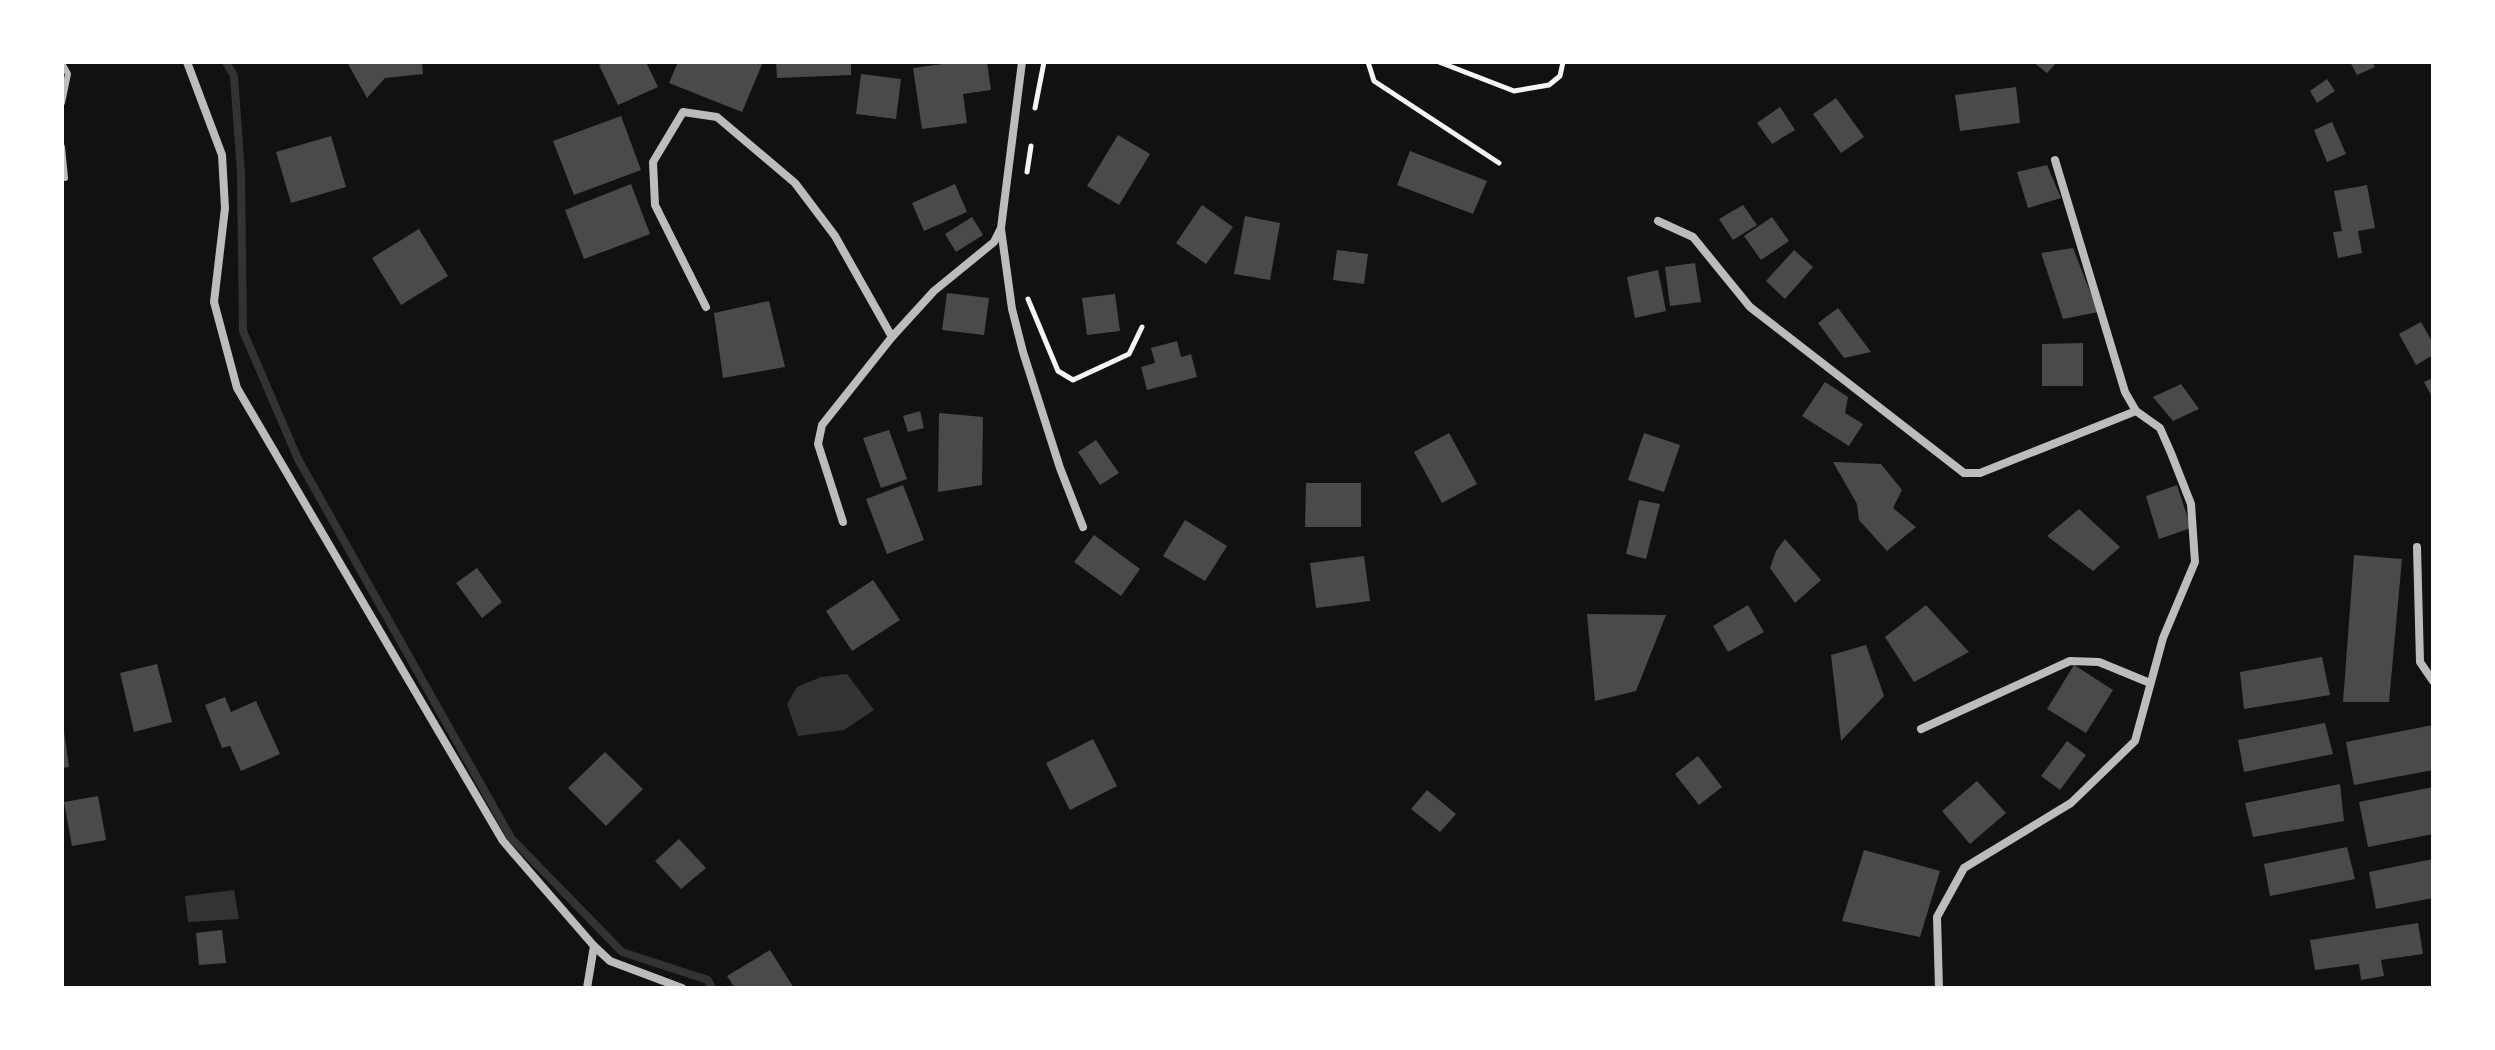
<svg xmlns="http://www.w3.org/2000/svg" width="2495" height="1050" font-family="Signika,sans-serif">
  <rect width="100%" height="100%" fill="#111"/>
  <g fill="#333">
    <path d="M 847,674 L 874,710 L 844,730 L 798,736 L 787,704 L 797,687 L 821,677 Z"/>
    <path d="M 234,890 L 239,919 L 188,922 L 185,896 Z"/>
  </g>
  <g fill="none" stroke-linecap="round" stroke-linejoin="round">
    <path stroke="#333" stroke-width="8" d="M 226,62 L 234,76 L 241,173 L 243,331 L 298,459 L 511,838 L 622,952 L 708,980 L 712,988"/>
  </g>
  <g fill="#4a4a4a">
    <path d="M 347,62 L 422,62 L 423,74 L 385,78 L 367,98 Z"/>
    <path d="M 606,62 L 646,62 L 658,87 L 618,105 L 599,65 Z"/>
    <path d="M 678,62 L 763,62 L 742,112 L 669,83 Z"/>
    <path d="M 776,62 L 851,62 L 851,75 L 777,78 Z"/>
    <path d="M 958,62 L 987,62 L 991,90 L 963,94 L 967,123 L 922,129 L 913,68 Z"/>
    <path d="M 2033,62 L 2057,62 L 2047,73 Z"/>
    <path d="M 2350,62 L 2372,62 L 2375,67 L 2357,75 Z"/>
    <path d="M 861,74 L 901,79 L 896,119 L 856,114 Z"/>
    <path d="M 2327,79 L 2335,91 L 2317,103 L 2310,91 Z"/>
    <path d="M 2016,87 L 2020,123 L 1960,131 L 1955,95 Z"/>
    <path d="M 1836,98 L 1864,137 L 1841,153 L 1813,114 Z"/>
    <path d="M 1780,107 L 1795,130 L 1772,144 L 1757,123 Z"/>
    <path d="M 621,116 L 641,170 L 574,195 L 553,141 Z"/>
    <path d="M 2332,122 L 2346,154 L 2327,162 L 2314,130 Z"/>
    <path d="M 1118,135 L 1150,154 L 1119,205 L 1087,186 Z"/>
    <path d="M 331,136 L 346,187 L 291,203 L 276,152 Z"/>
    <path d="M 1410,151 L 1487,181 L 1473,214 L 1397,185 Z"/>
    <path d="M 2047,165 L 2061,198 L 2028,208 L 2017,172 Z"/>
    <path d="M 631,184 L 650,234 L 584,259 L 565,210 Z"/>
    <path d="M 955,184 L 967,212 L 924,231 L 912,203 Z"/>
    <path d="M 2367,185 L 2375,228 L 2358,231 L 2362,253 L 2338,258 L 2333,232 L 2342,231 L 2334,191 Z"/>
    <path d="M 1202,205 L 1233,227 L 1206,264 L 1176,243 Z"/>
    <path d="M 1743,205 L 1757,225 L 1733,240 L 1719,219 Z"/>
    <path d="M 1245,216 L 1280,223 L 1270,280 L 1234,274 Z"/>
    <path d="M 972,217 L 983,235 L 956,252 L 945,234 Z"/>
    <path d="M 1772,217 L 1789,241 L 1761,260 L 1744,236 Z"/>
    <path d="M 419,229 L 448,276 L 401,305 L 372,258 Z"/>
    <path d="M 2073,248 L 2098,312 L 2063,319 L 2041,253 Z"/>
    <path d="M 1337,250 L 1368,254 L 1364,284 L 1333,280 Z"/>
    <path d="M 1794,250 L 1813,267 L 1785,299 L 1766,281 Z"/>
    <path d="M 1695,263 L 1701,302 L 1670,306 L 1665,267 Z"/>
    <path d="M 1658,270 L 1666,311 L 1635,318 L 1627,277 Z"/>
    <path d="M 947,293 L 989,298 L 984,335 L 942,330 Z"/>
    <path d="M 1115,294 L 1120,331 L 1087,335 L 1082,298 Z"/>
    <path d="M 769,301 L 785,367 L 723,378 L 714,313 Z"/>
    <path d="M 1838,308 L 1871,352 L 1844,358 L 1818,323 Z"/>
    <path d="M 2421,322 L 2433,343 L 2433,355 L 2416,365 L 2399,334 Z"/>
    <path d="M 1177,341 L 1181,357 L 1191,354 L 1197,377 L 1147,390 L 1141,367 L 1155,363 L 1151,348 Z"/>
    <path d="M 2083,343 L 2083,386 L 2042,386 L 2042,344 Z"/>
    <path d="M 2433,378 L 2433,399 L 2424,382 Z"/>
    <path d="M 1825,382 L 1848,397 L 1845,413 L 1863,424 L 1849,446 L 1802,416 Z"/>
    <path d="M 2181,384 L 2199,409 L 2173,421 L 2153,397 Z"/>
    <path d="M 920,411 L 924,428 L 908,432 L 903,416 Z"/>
    <path d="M 939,413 L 983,417 L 982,485 L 938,492 Z"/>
    <path d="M 889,430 L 907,479 L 881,488 L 863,438 Z"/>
    <path d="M 1449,433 L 1477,484 L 1442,503 L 1414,452 Z"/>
    <path d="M 1644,433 L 1680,445 L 1664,492 L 1628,480 Z"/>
    <path d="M 1096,440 L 1119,473 L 1100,485 L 1078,452 Z"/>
    <path d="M 1833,462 L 1881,464 L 1902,490 L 1893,508 L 1916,527 L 1887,551 L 1859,520 L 1857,504 Z"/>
    <path d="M 1306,483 L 1361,483 L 1361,527 L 1305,527 Z"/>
    <path d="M 903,485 L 924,540 L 887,554 L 866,499 Z"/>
    <path d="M 2177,485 L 2191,528 L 2159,539 L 2146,496 Z"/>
    <path d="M 1639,500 L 1660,504 L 1646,559 L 1626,554 Z"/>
    <path d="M 2079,509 L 2120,547 L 2093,571 L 2047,536 Z"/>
    <path d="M 1185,520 L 1227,546 L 1205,581 L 1163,556 Z"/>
    <path d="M 1094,535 L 1140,569 L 1121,596 L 1074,562 Z"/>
    <path d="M 1785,539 L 1821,580 L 1795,603 L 1770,568 L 1776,551 Z"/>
    <path d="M 2354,555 L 2402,559 L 2389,702 L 2343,702 Z"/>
    <path d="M 1364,556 L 1370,601 L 1316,608 L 1310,563 Z"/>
    <path d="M 477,568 L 502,602 L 482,618 L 456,583 Z"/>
    <path d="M 873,580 L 900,620 L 852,651 L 826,611 Z"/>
    <path d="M 1748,605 L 1764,632 L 1728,652 L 1713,626 Z"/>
    <path d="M 1926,605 L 1969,652 L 1914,682 L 1885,637 Z"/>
    <path d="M 1587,614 L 1666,615 L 1636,691 L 1595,701 Z"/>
    <path d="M 1866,645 L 1884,696 L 1841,741 L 1831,655 Z"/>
    <path d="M 2322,657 L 2330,695 L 2244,709 L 2240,672 Z"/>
    <path d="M 157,664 L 172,722 L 134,732 L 120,673 Z"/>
    <path d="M 2074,665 L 2113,690 L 2086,733 L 2047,709 Z"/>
    <path d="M 225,697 L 231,712 L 256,701 L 280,754 L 241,771 L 230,746 L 222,748 L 205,705 Z"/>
    <path d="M 2325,723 L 2333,754 L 2244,772 L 2238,740 Z"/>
    <path d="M 2433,725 L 2433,770 L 2354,785 L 2346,742 Z"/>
    <path d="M 62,731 L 64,731 L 69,767 L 62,768 Z"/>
    <path d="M 1093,739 L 1117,786 L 1070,810 L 1046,763 Z"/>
    <path d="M 2067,741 L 2086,755 L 2060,790 L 2041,776 Z"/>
    <path d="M 605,752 L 643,789 L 606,826 L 568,788 Z"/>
    <path d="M 1698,756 L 1722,787 L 1699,805 L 1675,774 Z"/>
    <path d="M 1977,781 L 2006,813 L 1970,844 L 1942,811 Z"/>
    <path d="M 2340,784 L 2344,821 L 2253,837 L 2245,803 Z"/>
    <path d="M 2433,787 L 2433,834 L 2368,847 L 2359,802 Z"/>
    <path d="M 1427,790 L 1456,814 L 1440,832 L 1411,809 Z"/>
    <path d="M 98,796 L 106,840 L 72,846 L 64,802 Z"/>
    <path d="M 679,839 L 706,868 L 681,889 L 655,861 Z"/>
    <path d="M 2347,847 L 2355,879 L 2270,896 L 2264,864 Z"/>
    <path d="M 1864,850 L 1940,871 L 1920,937 L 1842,921 Z"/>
    <path d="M 2433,859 L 2433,898 L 2376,909 L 2369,872 Z"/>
    <path d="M 2418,923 L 2423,954 L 2381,960 L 2384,976 L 2361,980 L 2359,964 L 2315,970 L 2310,940 Z"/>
    <path d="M 222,930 L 226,963 L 199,965 L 196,933 Z"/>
    <path d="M 770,950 L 794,988 L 735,988 L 727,976 Z"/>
  </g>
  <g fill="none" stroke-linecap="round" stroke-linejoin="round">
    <g stroke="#f5f5f5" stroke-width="5">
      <path d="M 1368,62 L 1374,81 L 1499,163"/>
      <path d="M 1439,62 L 1514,91 L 1549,85 L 1560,76 L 1563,62"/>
      <path d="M 1035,108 L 1044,62"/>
      <path d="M 1027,172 L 1031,146"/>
      <path d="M 1028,299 L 1058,371 L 1073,380 L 1129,354 L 1142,327"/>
    </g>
    <g stroke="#bcbcbc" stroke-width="6">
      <path d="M 62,63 L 68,74 L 62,103"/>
      <path d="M 62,147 L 65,178"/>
    </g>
    <g stroke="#bcbcbc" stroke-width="8">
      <path d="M 187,62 L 222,155 L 225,208 L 214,302 L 237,388 L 503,841 L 594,946 L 587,988"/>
      <path d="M 2055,160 L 2125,392 L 2136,411"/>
      <path d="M 1658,221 L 1693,237 L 1750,307 L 1964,473 L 1980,473 L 2136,411 L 2160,428 L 2171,453 L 2191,504 L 2195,562 L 2163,638 L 2135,741 L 2071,803 L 1964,868 L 1937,917 L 1939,988"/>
      <path d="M 1001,229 L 1012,309 L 1023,352 L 1060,468 L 1083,527"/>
      <path d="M 706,307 L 655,205 L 653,162 L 683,112 L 717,117 L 795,183 L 835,236 L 892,337 L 934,291 L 994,242 L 1001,228 L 1022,62"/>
      <path d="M 843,522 L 818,444 L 822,425 L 892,337"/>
      <path d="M 2417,547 L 2420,662 L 2433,681"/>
      <path d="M 1921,729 L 2070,661 L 2099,662 L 2150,683"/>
      <path d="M 594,946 L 610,961 L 682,988"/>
    </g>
  </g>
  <rect width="2495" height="1050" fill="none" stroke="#ffffff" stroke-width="128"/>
</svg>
